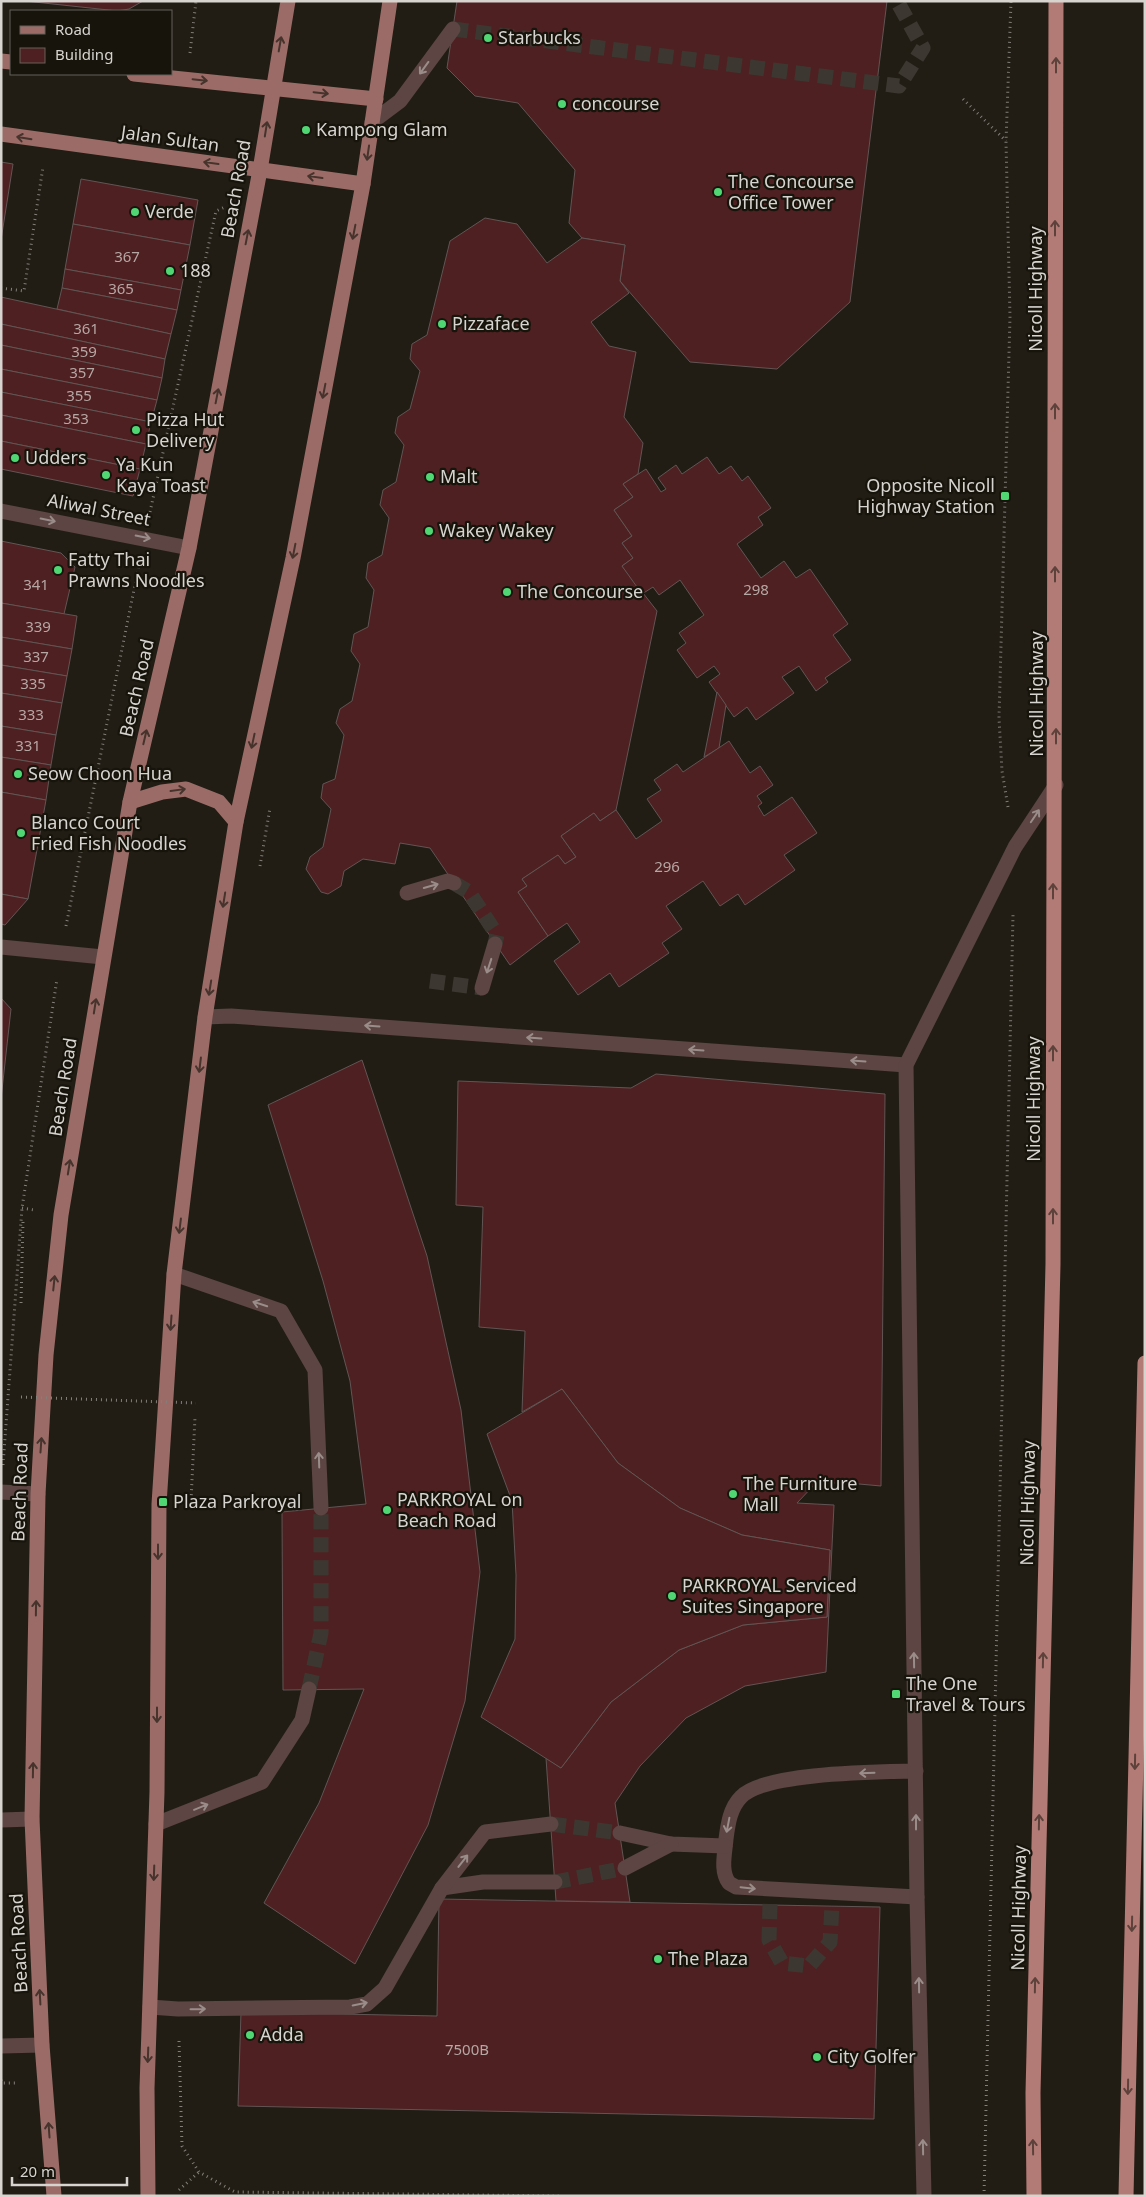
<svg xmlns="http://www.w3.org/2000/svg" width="1146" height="2197" font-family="'Noto Sans',sans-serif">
  <rect width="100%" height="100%" fill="#211d15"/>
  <g fill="#4f2021" stroke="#615554">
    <path d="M 25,1 L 143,1 L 129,9 L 118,11 Z"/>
    <path d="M 457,1 L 887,1 L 850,302 L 777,369 L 690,362 L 620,281 L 625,245 L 582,238 L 569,223 L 575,170 L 518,103 L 475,96 L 447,68 Z"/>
    <path d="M 1,162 L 13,164 L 1,240 Z"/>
    <path d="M 81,179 L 198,200 L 190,245 L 73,224 Z"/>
    <path d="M 485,218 L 517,224 L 547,263 L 582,238 L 625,245 L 620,281 L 629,293 L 591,322 L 609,346 L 636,352 L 624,417 L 643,443 L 638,474 L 623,484 L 633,497 L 614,510 L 632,536 L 622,543 L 633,558 L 622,566 L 657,611 L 616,810 L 600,821 L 594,813 L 561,836 L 576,857 L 565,864 L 558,855 L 522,879 L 527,886 L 518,892 L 548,936 L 510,965 L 430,848 L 400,843 L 395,864 L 363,859 L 344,871 L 341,886 L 328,894 L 321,892 L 306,869 L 310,857 L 323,847 L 331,809 L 321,798 L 323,784 L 335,779 L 344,735 L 336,723 L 340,709 L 352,701 L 360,664 L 351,651 L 354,634 L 368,627 L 374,590 L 366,578 L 368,563 L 382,555 L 389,518 L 380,505 L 383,490 L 396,482 L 404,445 L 395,433 L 398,417 L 410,409 L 420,371 L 410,359 L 412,344 L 427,335 L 450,241 Z"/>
    <path d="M 73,224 L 190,245 L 181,290 L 65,269 Z"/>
    <path d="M 65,269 L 181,290 L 177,310 L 62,288 Z"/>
    <path d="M 62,288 L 177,310 L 171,334 L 57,309 Z"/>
    <path d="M 1,297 L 171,334 L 165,359 L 1,324 Z"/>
    <path d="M 1,324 L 165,359 L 162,378 L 1,345 Z"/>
    <path d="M 1,345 L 162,378 L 157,400 L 1,369 Z"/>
    <path d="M 1,369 L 157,400 L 151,422 L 1,392 Z"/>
    <path d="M 1,392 L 151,422 L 146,444 L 1,415 Z"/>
    <path d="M 1,415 L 146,444 L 140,469 L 1,441 Z"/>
    <path d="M 1,441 L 140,469 L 133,496 L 1,469 Z"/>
    <path d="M 707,457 L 719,474 L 731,466 L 742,481 L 748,476 L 771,508 L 758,517 L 763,525 L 737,544 L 761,578 L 784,561 L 796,578 L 810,569 L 848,624 L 833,635 L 851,660 L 825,678 L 828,682 L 816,691 L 799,666 L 782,677 L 794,693 L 756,720 L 747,707 L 734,717 L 709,682 L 720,674 L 714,666 L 697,678 L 677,650 L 686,643 L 679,633 L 704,615 L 680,580 L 659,595 L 653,587 L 642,594 L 622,566 L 633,558 L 622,543 L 632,536 L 614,510 L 633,497 L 623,484 L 646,469 L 661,492 L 666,489 L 658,478 L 676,465 L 682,474 Z"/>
    <path d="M 1,541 L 61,553 L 75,567 L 64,614 L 1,603 Z"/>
    <path d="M 1,603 L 77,616 L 72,649 L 1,637 Z"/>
    <path d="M 1,637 L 72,649 L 67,676 L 1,665 Z"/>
    <path d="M 1,665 L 67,676 L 62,703 L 1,693 Z"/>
    <path d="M 717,692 L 726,705 L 719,748 L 704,757 Z"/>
    <path d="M 1,693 L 62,703 L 56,735 L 1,726 Z"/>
    <path d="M 1,726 L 56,735 L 51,765 L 1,757 Z"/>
    <path d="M 729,741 L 750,773 L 760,766 L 773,785 L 757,796 L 762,803 L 758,806 L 764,816 L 792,797 L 817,833 L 784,855 L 795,870 L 745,905 L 738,894 L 720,906 L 703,881 L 666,906 L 682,929 L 662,943 L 669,953 L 619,987 L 610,973 L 578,995 L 554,961 L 580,942 L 567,923 L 548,936 L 518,892 L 527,886 L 522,879 L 558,855 L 565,864 L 576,857 L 561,836 L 594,813 L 600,821 L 616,810 L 636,839 L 662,821 L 647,799 L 661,790 L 654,780 L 677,764 L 683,772 Z"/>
    <path d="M 1,757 L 51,765 L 46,800 L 1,792 Z"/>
    <path d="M 1,792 L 46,800 L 28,899 L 1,894 Z"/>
    <path d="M 1,894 L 28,899 L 5,925 L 1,924 Z"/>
    <path d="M 1,998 L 11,1009 L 1,1099 Z"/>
    <path d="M 362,1060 L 427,1256 L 461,1410 L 480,1572 L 465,1701 L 428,1825 L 355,1964 L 264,1903 L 319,1803 L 364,1689 L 283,1690 L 282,1512 L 366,1504 L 350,1381 L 323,1281 L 268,1105 Z"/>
    <path d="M 656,1074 L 885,1094 L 881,1486 L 848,1483 L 816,1483 L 797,1503 L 834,1505 L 826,1672 L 745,1686 L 686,1718 L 640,1766 L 615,1803 L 630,1902 L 556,1901 L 546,1758 L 561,1768 L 611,1702 L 679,1650 L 743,1625 L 827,1617 L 830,1550 L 742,1535 L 680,1508 L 618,1463 L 562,1389 L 522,1412 L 525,1331 L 479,1327 L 483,1207 L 456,1205 L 458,1081 L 631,1088 Z"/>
    <path d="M 562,1389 L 618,1463 L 680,1508 L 742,1535 L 830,1550 L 827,1617 L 743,1625 L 679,1650 L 611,1702 L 561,1768 L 481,1717 L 515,1639 L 516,1575 L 512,1501 L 487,1434 Z"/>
    <path d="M 439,1899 L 880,1907 L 874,2119 L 238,2106 L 241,2012 L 437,2016 Z"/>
  </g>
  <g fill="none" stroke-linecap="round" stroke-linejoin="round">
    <g stroke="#3c3831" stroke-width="15" stroke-dasharray="15 8" stroke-linecap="butt">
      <path d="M 453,29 L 899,86 L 923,48 L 897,1"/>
      <path d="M 454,883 L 469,892 L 497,935 L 495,944"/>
      <path d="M 430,981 L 482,988"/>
      <path d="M 309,1689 L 321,1633 L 321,1508"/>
      <path d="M 551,1824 L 620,1833"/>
      <path d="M 555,1882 L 625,1868"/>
      <path d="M 770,1904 L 769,1940 L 782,1963 L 809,1966 L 830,1942 L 832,1905"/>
    </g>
    <g stroke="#837f79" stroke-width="3" stroke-dasharray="1 4" stroke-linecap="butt">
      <path d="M 190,53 L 196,1"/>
      <path d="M 963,99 L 1006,141"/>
      <path d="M 1,288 L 24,291 L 43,167"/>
      <path d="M 150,512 L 216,211 L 225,207"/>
      <path d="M 1008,807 L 1002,771 L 999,718 L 1010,317 L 1006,142 L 1011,1"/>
      <path d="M 260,866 L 270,808"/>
      <path d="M 66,926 L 139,565"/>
      <path d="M 22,1208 L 34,1210"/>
      <path d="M 21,1303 L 23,1221"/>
      <path d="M 3,1465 L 22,1208 L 57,979"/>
      <path d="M 187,1502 L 191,1501 L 195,1417"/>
      <path d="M 179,2041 L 182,2146 L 199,2172 L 235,2192 L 562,2196"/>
      <path d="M 1,2080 L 2,2083 L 18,2083"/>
      <path d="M 179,2190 L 199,2172"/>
      <path d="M 984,2196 L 1013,915"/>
    </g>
    <g stroke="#5c4543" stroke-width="15">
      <path d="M 372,122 L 400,101 L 453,29"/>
      <path d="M 1,511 L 189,548"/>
      <path d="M 407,893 L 448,881 L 454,883"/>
      <path d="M 1,947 L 103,957"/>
      <path d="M 482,988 L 495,944"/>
      <path d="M 205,1017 L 231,1016 L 906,1065"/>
      <path d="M 174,1274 L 281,1311 L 315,1370 L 321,1508"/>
      <path d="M 1,1492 L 38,1494"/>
      <path d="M 916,1771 C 880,1772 764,1772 741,1797 C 730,1808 728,1824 726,1839 C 725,1853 720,1871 729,1883 L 736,1887 L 917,1897"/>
      <path d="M 1,1820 L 32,1819"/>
      <path d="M 156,1824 L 262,1782 L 302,1720 L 309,1689"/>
      <path d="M 620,1833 L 671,1844 L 725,1846"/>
      <path d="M 625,1868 L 671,1844"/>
      <path d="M 442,1888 L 483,1882 L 555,1882"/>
      <path d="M 150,2007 L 178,2009 L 350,2007 L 367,2004 L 385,1988 L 442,1888 L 485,1832 L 551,1824"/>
      <path d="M 1,2046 L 42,2045"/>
      <path d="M 924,2196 L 917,1897 L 906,1065 L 1015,847 L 1056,785"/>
    </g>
    <g stroke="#9b6c67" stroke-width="15">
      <path d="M 1,61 L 11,62"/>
      <path d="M 134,74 L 376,99"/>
      <path d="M 1,134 L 363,184"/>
      <path d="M 130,802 L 162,792 L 186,789 L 219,802 L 236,822"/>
      <path d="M 54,2196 L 42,2045 L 32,1819 L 38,1494 L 46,1355 L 61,1215 L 130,802 L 189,548 L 260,170 L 288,1"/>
      <path d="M 148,2196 L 147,2088 L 157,1792 L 159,1504 L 174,1274 L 205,1017 L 236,822 L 293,558 L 363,184 L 390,1"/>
    </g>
    <g stroke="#b37b76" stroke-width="15">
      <path d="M 1034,2196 L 1033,2093 L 1053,1264 L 1056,1"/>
      <path d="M 1126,2196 L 1145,1363"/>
    </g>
    <path stroke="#837f79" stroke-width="3" stroke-dasharray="1 4" stroke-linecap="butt" d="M 21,1397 L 196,1403"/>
  </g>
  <defs><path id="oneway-shaft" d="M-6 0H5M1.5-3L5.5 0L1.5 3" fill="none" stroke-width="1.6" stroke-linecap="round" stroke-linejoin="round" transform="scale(1.25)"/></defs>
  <g stroke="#45332c">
    <use href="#oneway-shaft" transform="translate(280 44) rotate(-80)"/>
    <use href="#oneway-shaft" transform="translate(200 80) rotate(6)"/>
    <use href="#oneway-shaft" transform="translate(321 93) rotate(6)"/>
    <use href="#oneway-shaft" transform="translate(266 129) rotate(-81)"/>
    <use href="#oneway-shaft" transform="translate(24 138) rotate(-171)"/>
    <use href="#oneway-shaft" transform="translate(368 153) rotate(98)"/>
    <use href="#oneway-shaft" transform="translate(211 163) rotate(-172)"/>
    <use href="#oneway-shaft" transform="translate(315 177) rotate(-172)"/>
    <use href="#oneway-shaft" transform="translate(354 232) rotate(101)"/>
    <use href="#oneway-shaft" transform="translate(247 237) rotate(-79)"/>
    <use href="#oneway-shaft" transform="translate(324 391) rotate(101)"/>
    <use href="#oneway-shaft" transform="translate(217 396) rotate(-79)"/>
    <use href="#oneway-shaft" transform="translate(294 551) rotate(101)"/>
    <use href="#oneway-shaft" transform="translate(145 737) rotate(-77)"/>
    <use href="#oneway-shaft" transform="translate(253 741) rotate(102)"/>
    <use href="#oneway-shaft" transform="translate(178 790) rotate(-8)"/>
    <use href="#oneway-shaft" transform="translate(224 900) rotate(99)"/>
    <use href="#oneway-shaft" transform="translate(210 988) rotate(99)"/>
    <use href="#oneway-shaft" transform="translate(95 1006) rotate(-81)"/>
    <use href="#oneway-shaft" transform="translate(200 1065) rotate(97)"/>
    <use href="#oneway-shaft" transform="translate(69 1167) rotate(-81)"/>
    <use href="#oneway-shaft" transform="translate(180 1226) rotate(97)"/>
    <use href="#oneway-shaft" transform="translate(54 1283) rotate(-84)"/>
    <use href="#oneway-shaft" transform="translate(171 1323) rotate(94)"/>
    <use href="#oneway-shaft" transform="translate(41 1445) rotate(-86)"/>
    <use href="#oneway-shaft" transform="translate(158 1552) rotate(90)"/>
    <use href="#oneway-shaft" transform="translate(36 1608) rotate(-89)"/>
    <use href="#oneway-shaft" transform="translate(157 1715) rotate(90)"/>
    <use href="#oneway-shaft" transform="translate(33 1770) rotate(-89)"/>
    <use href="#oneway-shaft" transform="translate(154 1873) rotate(92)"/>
    <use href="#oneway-shaft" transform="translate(40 1997) rotate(-93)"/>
    <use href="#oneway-shaft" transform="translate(148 2055) rotate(92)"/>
    <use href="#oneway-shaft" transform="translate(49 2130) rotate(-94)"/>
  </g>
  <g stroke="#5d423c">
    <use href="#oneway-shaft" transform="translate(1056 65) rotate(-90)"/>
    <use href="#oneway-shaft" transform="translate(1055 228) rotate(-90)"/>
    <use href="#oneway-shaft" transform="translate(1055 411) rotate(-90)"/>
    <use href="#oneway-shaft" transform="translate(1055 574) rotate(-90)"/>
    <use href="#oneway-shaft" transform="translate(1056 736) rotate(-90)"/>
    <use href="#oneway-shaft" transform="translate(1053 891) rotate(-90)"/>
    <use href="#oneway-shaft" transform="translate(1053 1053) rotate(-90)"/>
    <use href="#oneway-shaft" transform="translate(1053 1216) rotate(-90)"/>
    <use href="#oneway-shaft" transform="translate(1043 1660) rotate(-89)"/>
    <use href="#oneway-shaft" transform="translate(1135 1762) rotate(91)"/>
    <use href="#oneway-shaft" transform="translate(1039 1822) rotate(-89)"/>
    <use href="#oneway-shaft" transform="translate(1132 1924) rotate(91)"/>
    <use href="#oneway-shaft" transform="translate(1035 1985) rotate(-89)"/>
    <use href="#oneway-shaft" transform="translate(1128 2087) rotate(91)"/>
    <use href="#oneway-shaft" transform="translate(1033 2147) rotate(-91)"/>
  </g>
  <g stroke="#9a8c89">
    <use href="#oneway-shaft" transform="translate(424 68) rotate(126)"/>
    <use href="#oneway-shaft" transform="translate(48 520) rotate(11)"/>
    <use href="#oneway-shaft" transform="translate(143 537) rotate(11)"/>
    <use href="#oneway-shaft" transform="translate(1035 816) rotate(-56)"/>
    <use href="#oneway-shaft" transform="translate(431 886) rotate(-16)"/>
    <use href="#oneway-shaft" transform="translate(489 966) rotate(108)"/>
    <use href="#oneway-shaft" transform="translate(372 1026) rotate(-176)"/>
    <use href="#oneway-shaft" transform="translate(534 1038) rotate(-176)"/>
    <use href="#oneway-shaft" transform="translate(696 1050) rotate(-176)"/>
    <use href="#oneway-shaft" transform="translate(858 1061) rotate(-176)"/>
    <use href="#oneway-shaft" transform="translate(260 1304) rotate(-162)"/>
    <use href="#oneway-shaft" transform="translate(319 1460) rotate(-92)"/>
    <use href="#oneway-shaft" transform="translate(914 1660) rotate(-91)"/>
    <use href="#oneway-shaft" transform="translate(867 1773) rotate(178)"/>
    <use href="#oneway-shaft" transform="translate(201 1807) rotate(-22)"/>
    <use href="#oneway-shaft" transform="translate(916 1822) rotate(-90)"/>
    <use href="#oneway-shaft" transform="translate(728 1825) rotate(101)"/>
    <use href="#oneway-shaft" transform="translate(463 1861) rotate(-52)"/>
    <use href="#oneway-shaft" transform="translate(748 1888) rotate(6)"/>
    <use href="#oneway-shaft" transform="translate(919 1985) rotate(-91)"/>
    <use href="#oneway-shaft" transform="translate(360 2004) rotate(-12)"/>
    <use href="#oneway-shaft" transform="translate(198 2009) rotate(-1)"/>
    <use href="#oneway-shaft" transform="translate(923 2147) rotate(-91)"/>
  </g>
  <g fill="#51d674" stroke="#17140c" stroke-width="2">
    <circle cx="488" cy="38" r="5"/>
    <circle cx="562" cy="104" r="5"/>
    <circle cx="306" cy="130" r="5"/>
    <circle cx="718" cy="192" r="5"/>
    <circle cx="135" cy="212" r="5"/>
    <circle cx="170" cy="271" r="5"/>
    <circle cx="442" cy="324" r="5"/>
    <circle cx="136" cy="430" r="5"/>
    <circle cx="15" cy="458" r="5"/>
    <circle cx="106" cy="475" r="5"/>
    <circle cx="430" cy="477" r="5"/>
    <rect x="1000" y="491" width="10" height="10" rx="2.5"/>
    <circle cx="429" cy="531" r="5"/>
    <circle cx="58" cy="570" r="5"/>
    <circle cx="507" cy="592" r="5"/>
    <circle cx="18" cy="774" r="5"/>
    <circle cx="21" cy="833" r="5"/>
    <circle cx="733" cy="1494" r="5"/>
    <rect x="158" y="1497" width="10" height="10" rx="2.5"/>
    <circle cx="387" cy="1510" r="5"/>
    <circle cx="672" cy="1596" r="5"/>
    <rect x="891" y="1689" width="10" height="10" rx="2.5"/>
    <circle cx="658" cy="1959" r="5"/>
    <circle cx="250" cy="2035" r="5"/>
    <circle cx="817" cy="2057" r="5"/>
  </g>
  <g text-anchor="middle" stroke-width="4.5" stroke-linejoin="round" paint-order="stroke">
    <g font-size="15" fill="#b5a7a4">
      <text x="127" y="262">367</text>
      <text x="121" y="294">365</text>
      <text x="86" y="334">361</text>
      <text x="84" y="357">359</text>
      <text x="82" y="378">357</text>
      <text x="79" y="401">355</text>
      <text x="76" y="424">353</text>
      <text x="36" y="590">341</text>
      <text x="756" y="595">298</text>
      <text x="38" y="632">339</text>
      <text x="36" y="662">337</text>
      <text x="33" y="689">335</text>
      <text x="31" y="720">333</text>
      <text x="28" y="751">331</text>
      <text x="667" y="872">296</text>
      <text x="467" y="2055">7500B</text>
    </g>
    <g font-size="18" fill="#d7d4cf" stroke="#17140c" text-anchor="start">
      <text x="498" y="44">Starbucks</text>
      <text x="572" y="110">concourse</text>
      <text x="316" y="136">Kampong Glam</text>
      <text x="728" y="188">The Concourse<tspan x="728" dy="21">Office Tower</tspan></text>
      <text x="145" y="218">Verde</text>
      <text x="180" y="277">188</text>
      <text x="452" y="330">Pizzaface</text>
      <text x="146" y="426">Pizza Hut<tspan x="146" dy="21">Delivery</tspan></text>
      <text x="25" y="464">Udders</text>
      <text x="116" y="471">Ya Kun<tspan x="116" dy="21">Kaya Toast</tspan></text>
      <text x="440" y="483">Malt</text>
      <text x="995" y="492" text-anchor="end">Opposite Nicoll<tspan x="995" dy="21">Highway Station</tspan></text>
      <text x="439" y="537">Wakey Wakey</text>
      <text x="68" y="566">Fatty Thai<tspan x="68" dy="21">Prawns Noodles</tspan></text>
      <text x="517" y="598">The Concourse</text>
      <text x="28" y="780">Seow Choon Hua</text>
      <text x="31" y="829">Blanco Court<tspan x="31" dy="21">Fried Fish Noodles</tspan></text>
      <text x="743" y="1490">The Furniture<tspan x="743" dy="21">Mall</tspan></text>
      <text x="397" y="1506">PARKROYAL on<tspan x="397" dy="21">Beach Road</tspan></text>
      <text x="173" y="1508">Plaza Parkroyal</text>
      <text x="682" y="1592">PARKROYAL Serviced<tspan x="682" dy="21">Suites Singapore</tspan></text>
      <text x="906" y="1690">The One<tspan x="906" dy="21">Travel &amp; Tours</tspan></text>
      <text x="668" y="1965">The Plaza</text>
      <text x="260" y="2041">Adda</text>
      <text x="827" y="2063">City Golfer</text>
    </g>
    <g font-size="18" fill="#d7d4cf" stroke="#17140c">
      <text transform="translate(170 139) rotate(8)" y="6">Jalan Sultan</text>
      <text transform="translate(236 189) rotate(-80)" y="6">Beach Road</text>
      <text transform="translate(1036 289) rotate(-90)" y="6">Nicoll Highway</text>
      <text transform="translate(99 510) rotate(11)" y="6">Aliwal Street</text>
      <text transform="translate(137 688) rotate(-77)" y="6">Beach Road</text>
      <text transform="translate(1037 694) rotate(-90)" y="6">Nicoll Highway</text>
      <text transform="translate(63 1087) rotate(-81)" y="6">Beach Road</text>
      <text transform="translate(1034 1099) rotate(-90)" y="6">Nicoll Highway</text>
      <text transform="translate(20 1492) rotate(-88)" y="6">Beach Road</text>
      <text transform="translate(1028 1503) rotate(-89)" y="6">Nicoll Highway</text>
      <text transform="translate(1019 1908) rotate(-89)" y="6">Nicoll Highway</text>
      <text transform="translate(19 1943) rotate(-93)" y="6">Beach Road</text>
    </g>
  </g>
  <rect width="1146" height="2197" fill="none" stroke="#d7d4cf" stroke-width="5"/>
  <rect x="10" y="10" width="162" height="65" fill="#17140c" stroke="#64615a"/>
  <rect x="20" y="26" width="25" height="8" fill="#9b6c67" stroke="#64615a"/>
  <text x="55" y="35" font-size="15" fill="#d7d4cf">Road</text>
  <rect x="20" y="48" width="25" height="15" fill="#4f2021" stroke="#64615a"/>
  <text x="55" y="60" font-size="15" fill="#d7d4cf">Building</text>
  <path d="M12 2177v8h115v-8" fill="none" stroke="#d7d4cf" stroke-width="2.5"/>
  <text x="20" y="2177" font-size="15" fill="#d7d4cf" stroke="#17140c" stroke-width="4" paint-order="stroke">20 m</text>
</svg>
